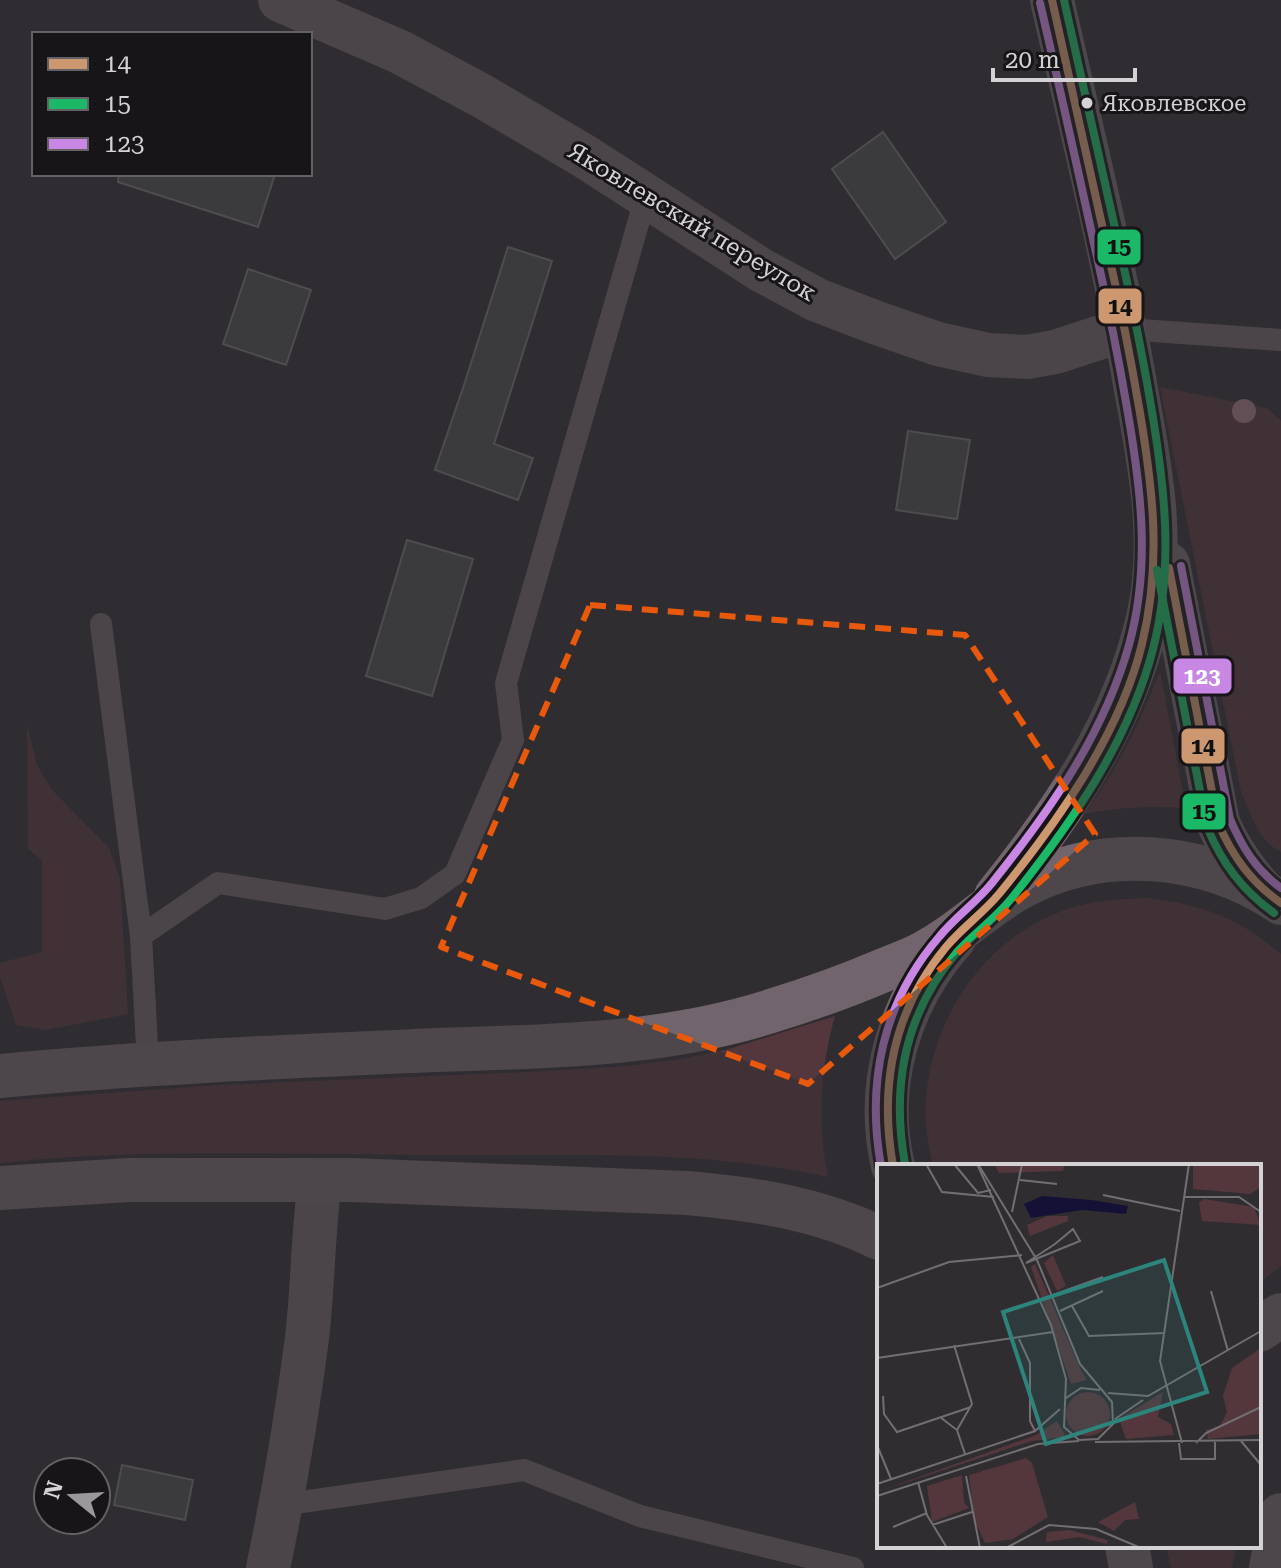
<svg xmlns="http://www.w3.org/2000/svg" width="1281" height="1568" font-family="'Roboto Serif',serif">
  <rect width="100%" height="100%" fill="#302d31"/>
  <g fill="#53373d">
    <path d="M 1160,387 L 1267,408 L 1281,421 L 1281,852 C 1258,840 1251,814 1241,792 Z"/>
    <path d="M 1160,671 L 1186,808 C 1151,806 1119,807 1084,814 C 1119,767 1139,725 1160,671 Z"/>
    <path d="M 27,724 L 37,765 L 52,790 L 109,848 L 120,879 L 128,1014 L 46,1030 L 16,1025 L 0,977 L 0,963 L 42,952 L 42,860 L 28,849 Z"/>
    <path d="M 1147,898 C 1203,905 1238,917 1281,954 L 1281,1266 L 1259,1283 L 1259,1166 L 933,1166 C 928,1144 924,1122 926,1099 C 933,1012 989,933 1074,907 C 1098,900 1122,899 1147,898 Z"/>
    <path d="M 835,1016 C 820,1069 817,1123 828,1177 C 698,1148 562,1156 430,1155 C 287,1154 142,1148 0,1163 L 0,1101 L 218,1085 L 549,1071 L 628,1066 L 681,1059 L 729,1049 Z"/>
    <path d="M 1166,1546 L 1236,1546 L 1232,1568 L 1171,1568 Z"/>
  </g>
  <g fill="#4b494c" stroke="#737174" stroke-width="2">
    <path d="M 883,132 L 946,222 L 895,259 L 832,169 Z"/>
    <path d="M 119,174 L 275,174 L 258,227 L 118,182 Z"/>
    <path d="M 508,247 L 552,261 L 494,444 L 533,458 L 518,500 L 435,470 L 465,382 Z"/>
    <path d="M 248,269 L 311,290 L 286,365 L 223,344 Z"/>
    <path d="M 908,431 L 970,440 L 957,519 L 896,510 Z"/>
    <path d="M 407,540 L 473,559 L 432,696 L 366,676 Z"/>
    <path d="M 122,1465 L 193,1480 L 185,1520 L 114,1505 Z"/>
  </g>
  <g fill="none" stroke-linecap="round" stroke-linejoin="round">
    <g stroke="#6e6369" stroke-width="22">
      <path d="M 1126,329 L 1281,340"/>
      <path d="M 101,624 L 141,936 L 148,1064"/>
      <path d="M 141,936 L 218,883 L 385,909 L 421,898 L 455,874 L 513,740 L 506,683 L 646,196"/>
      <path d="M 281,1505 L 524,1470 L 640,1516 L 853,1568"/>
    </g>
    <g stroke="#6e6369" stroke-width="44">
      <path d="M 280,0 L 400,52 L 482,96 L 584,156 L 761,270 L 817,300 L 877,323 L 938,344 L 988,355 L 1027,357 L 1055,352 L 1126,329"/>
      <path d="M 268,1568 C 284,1492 297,1415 307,1338 C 313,1286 313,1232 320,1180"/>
    </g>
    <g stroke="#71646c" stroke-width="44">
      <path d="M 1168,564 L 1218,823 C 1229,848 1242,868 1261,889"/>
      <path d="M 996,896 C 1063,813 1124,723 1148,618 C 1166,540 1149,461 1135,384 C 1113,255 1081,128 1052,0"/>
      <path d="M 0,1076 C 137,1063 276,1057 414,1051 C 534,1046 655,1048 771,1011 C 810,999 847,986 884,970 C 898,964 914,959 927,951 C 961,933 987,905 1021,887 C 1103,843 1205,852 1281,903"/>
      <path d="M 893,1166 C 874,1085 899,1001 954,939"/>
      <path d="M 0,1188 L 129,1180 L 351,1180 L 687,1193 C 754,1199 818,1208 879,1238"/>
      <path d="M 1259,1330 L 1281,1315"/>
      <path d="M 1127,1546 L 1131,1568"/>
      <path d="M 1271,1568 L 1281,1515"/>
    </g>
    <g stroke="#181518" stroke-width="14">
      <g id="bus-1">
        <path d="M 1169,568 L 1218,823 C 1233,857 1251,882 1281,903"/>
        <path d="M 893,1166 C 879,1086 893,1011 946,947 C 962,928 983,913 999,894 C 1057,823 1120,734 1142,644 C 1162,562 1153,489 1139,407 C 1130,355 1120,304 1108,252 C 1089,168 1071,84 1052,0"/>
      </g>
    </g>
    <g stroke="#181518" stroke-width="14">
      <g id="bus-2">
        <path d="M 1157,570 L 1207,827 C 1222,863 1242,890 1274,913"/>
        <path d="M 905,1164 C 891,1086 905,1013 957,952 C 974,933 995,919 1011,899 C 1070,825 1129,742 1153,649 C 1174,567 1165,488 1151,406 C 1142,352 1131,299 1119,246 C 1101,164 1083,82 1064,0"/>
      </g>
    </g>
    <g stroke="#181518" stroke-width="14">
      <g id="bus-3">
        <path d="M 1181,566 L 1230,819 C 1242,847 1256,870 1281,888"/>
        <path d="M 881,1166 C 866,1082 883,1002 939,937 C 955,917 976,903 992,883 C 1049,812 1104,734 1129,645 C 1151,566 1141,488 1127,408 C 1118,355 1107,301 1095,248 C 1077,166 1059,84 1040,3"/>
      </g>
    </g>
    <use href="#bus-1" stroke="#cd976f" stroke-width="8"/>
    <use href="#bus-2" stroke="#1ab867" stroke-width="8"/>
    <use href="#bus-3" stroke="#c787e3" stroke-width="8"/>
  </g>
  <circle fill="#a07781" cx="1244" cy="411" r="12"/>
  <path d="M0 0H1281V1568H0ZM 590,605 L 965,635 L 1095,834 L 808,1084 L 441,947 Z" fill="#302d31" fill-opacity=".55" fill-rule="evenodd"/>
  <path fill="none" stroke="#e8590c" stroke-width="6" stroke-dasharray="16 10" stroke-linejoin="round" d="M 590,605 L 965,635 L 1095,834 L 808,1084 L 441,947 Z"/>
  <circle fill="#d5d2d5" stroke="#181518" stroke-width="3" cx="1087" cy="103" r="7"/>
  <g text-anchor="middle" stroke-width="6" stroke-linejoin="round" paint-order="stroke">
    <g font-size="22" fill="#d5d2d5" stroke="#181518" text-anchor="start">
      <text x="1102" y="111">Яковлевское</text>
    </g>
    <g font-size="24" fill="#d5d2d5" stroke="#181518">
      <text transform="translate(692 222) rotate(31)" y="8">Яковлевский переулок</text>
    </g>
  </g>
  <g transform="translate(877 1164)">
    <rect width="384" height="384" fill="#302d31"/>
    <path d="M 117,0 L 188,0 L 186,7 L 122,9 ZM 316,0 L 384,0 L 384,23 L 373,30 L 316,25 ZM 327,35 L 377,43 L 384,61 L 325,57 L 322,38 ZM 170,52 L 191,52 L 191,57 L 153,72 L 150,61 ZM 176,91 L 189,122 L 180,127 L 167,99 ZM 158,100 L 204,206 L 210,216 L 194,220 L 154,103 ZM 384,184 L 384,270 L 331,275 L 329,266 L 343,262 L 350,248 L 346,232 L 355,204 ZM189 250a22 22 0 1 1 44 0a22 22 0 1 1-44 0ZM 286,228 L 281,253 L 294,260 L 297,271 L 249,275 L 242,255 ZM 180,257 L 189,273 L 155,277 L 0,328 L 159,271 ZM 149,294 L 155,299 L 171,353 L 136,375 L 108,379 L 97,355 L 92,311 ZM 85,311 L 87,338 L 92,344 L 55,358 L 50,322 ZM 258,338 L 262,355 L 248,356 L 237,367 L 221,358 ZM 192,366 L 231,376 L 230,380 L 202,373 L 169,378 L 170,368 Z" fill="#53373d"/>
    <path d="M 165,32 L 215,36 L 251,42 L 249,50 L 205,46 L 154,54 L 147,40 Z" fill="#151136"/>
    <path fill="none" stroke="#726f73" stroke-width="2" d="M 49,0 L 65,28 L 117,33M 77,0 L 101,29 L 114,26M 100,0 L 174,161 L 189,215 L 187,263 L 202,276 L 221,275 L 236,260 L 235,238 L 203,200 L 160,96 L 101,0M 143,16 L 180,20M 226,31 L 303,47M 307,33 L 362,33 L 384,48M 135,48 L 145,0M 196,65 L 203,77 L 149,99 L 178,80 ZM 0,124 L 72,98 L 145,91M 334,127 L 351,187M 176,131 L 226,113M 195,142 L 212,172 L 288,169M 183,147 L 226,127M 142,175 L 153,199 L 153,257 L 158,267M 77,181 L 95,240 L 80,266M 0,194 L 176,168M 231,229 L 271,232 L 384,167M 6,232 L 7,250 L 20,268 L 94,243M 189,234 L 204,224 L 223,226M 63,253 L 80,266 L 88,290M 238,255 L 266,236M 364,277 L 384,301M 218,278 L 384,276M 302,279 L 304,295 L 338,295 L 338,278M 305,279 L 283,197 L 312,0M 319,279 L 329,269 L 384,243M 0,281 L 14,315M 89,312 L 103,384M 41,318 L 50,351 L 70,384M 0,320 L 158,267 L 183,245M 0,332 L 161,280 L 202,277M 55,361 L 95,348M 16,363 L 50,349M 129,384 L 172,361 L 219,365 L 264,384"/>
    <path fill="#2d847d" fill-opacity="0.15" stroke="#2d847d" stroke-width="4" d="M 287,96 L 330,228 L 169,280 L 126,148 Z"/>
    <rect width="384" height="384" fill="none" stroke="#d5d2d5" stroke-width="4"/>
  </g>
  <g stroke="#181518" stroke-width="3">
    <rect x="1096" y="228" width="46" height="38" rx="8" fill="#1ab867"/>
    <rect x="1097" y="287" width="46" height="38" rx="8" fill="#cd976f"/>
    <rect x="1172" y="657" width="61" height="38" rx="8" fill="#c787e3"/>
    <rect x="1180" y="727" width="46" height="38" rx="8" fill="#cd976f"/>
    <rect x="1181" y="792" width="46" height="39" rx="8" fill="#1ab867"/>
  </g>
  <g font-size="22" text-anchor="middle" font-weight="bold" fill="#fff">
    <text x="1202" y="684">123</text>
  </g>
  <g font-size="22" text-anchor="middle" font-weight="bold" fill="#111">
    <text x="1119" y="254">15</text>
    <text x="1120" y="314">14</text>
    <text x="1203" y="754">14</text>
    <text x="1204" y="819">15</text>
  </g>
  <rect x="32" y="32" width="280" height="144" fill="#181518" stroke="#646164" stroke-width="2"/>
  <rect x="48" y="58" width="40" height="12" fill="#cd976f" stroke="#646164" stroke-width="2"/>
  <text x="104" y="72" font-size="24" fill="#d5d2d5">14</text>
  <rect x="48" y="98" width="40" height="12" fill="#1ab867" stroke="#646164" stroke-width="2"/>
  <text x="104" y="112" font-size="24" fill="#d5d2d5">15</text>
  <rect x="48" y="138" width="40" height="12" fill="#c787e3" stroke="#646164" stroke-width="2"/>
  <text x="104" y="152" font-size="24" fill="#d5d2d5">123</text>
  <g transform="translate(72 1496) rotate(288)"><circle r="38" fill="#181518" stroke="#646164" stroke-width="2"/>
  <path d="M0-6L14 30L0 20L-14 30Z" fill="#9b989c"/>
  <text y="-12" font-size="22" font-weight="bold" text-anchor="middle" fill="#d5d2d5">N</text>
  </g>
  <path d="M993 68v12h142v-12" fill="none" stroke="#d5d2d5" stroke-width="4"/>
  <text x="1005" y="68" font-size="24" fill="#d5d2d5" stroke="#181518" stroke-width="6" paint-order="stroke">20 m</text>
</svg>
